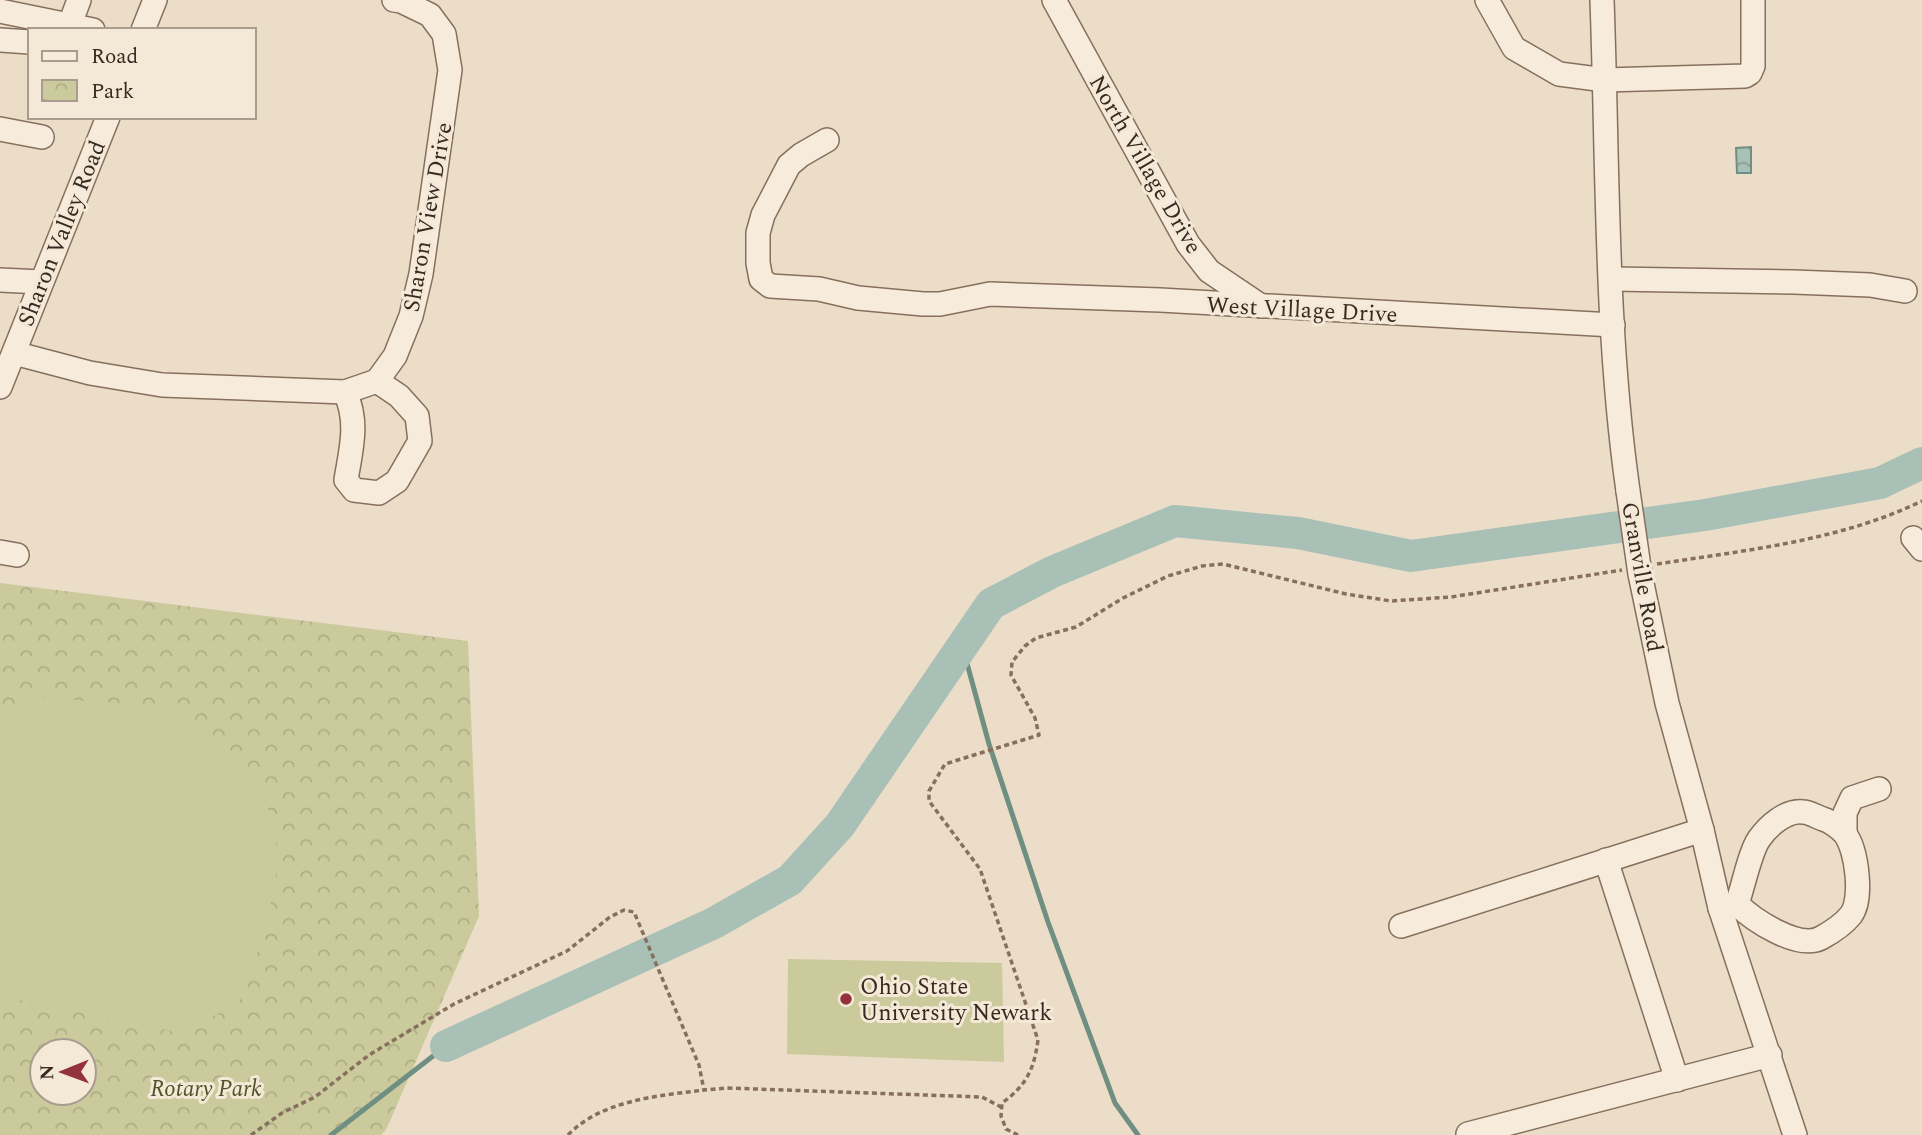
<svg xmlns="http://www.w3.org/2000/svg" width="1922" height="1135" font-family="Spectral,serif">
  <defs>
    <pattern id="park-crowns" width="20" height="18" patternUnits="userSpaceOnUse" patternTransform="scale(1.75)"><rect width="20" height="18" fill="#caca9c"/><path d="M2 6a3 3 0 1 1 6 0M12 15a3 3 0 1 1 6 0" fill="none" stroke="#aeae86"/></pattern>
    <pattern id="water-waves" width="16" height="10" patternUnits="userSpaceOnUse" patternTransform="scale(1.75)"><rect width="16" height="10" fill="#a9c0b7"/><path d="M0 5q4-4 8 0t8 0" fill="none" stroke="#8b9c94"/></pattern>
  </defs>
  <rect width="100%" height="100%" fill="#ecddc8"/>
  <path fill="url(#park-crowns)" fill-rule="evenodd" d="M 0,583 L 468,641 L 479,916 L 386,1130 L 381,1135 L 0,1135 ZM 42,1051 L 84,1051 L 84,1093 L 42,1093 Z"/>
  <g fill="#caca9c">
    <path d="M 35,697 C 62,699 88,701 115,703 C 129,704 144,703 157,707 C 225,725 280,791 277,863 C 274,908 256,954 244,997 L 186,1034 L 0,996 L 0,720 Z"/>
    <path d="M 788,959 L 1002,963 L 1004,1062 L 787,1054 Z"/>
  </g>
  <path fill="url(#water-waves)" stroke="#6f8f83" stroke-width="2" d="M 1751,147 L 1751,173 L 1737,173 L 1736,148 Z"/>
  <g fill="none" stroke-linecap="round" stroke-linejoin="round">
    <g stroke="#6f8f83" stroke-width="5">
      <path d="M 962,645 L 989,744 L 1048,922 L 1115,1103 L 1138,1135"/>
      <path d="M 331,1135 L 446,1046"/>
    </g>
    <path stroke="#a9c0b7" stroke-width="32" d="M 446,1046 L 714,923 L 790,880 L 840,825 L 991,604 L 1052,572 L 1175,521 L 1298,533 L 1411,556 L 1705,515 L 1880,483 L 1922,463"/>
    <g stroke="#876f5e" stroke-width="26">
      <g id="minor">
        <path d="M 1054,0 L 1188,244 L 1209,271 L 1261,306"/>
        <path d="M 1487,0 L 1514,48 L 1559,74 L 1605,80 L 1745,76 L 1750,73 L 1753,66 L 1753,0"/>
        <path d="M 1602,0 C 1608,163 1605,329 1628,491"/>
        <path d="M 0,11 L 93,30"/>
        <path d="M 70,24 L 79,0"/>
        <path d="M 143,30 L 155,0"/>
        <path d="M 0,40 L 30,42"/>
        <path d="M 0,129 L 42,137"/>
        <path d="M 827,140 L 801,155 L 789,165 L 763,215 L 758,233 L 758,263 L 761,279 L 770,286 L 819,289 L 858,298 L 923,304 L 940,304 L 990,294 L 1160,300 L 1613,325"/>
        <path d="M 1612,279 L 1794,282 L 1870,285 L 1905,291"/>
        <path d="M 0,280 L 41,282"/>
        <path d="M 14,353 L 90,373 L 162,385 L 345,392 L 377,381 L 395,356 L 411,316 L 421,274 L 450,70 L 444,34 L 430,15 L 401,1 L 394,0"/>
        <path d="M 0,387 L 108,117"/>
        <path d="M 345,392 C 359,422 351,449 346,480 L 354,490 L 379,493 L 397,481 L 420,441 L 417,416 L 399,396 L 377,381"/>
        <path d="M 1913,538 L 1922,549"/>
        <path d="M 0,552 L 17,555"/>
        <path d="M 1640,574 L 1667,703 L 1702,830 L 1720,908 L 1795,1135"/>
        <path d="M 1845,833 L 1845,813 L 1852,798 L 1879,789"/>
        <path d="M 1606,860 L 1677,1080"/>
        <path d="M 1720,908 L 1737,904 C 1743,887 1750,852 1759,839 C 1768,826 1786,810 1803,812 C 1809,812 1817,817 1823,819 C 1830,821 1840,828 1845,834 C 1857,850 1863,899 1851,915 C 1843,925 1832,932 1821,938 C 1798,950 1753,920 1737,904"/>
        <path d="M 1401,926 L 1702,830"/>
        <path d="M 1468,1134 L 1770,1055"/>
      </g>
    </g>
    <g stroke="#876f5e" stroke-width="3.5" stroke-dasharray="5 3.5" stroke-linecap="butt">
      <path d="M 1657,564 C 1747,550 1839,541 1922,501"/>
      <path d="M 251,1135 L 282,1113 L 315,1097 L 369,1055 L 454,1004 L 567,951 L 610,917 L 624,910 L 634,912 L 699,1065 L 704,1090 L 727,1088 L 982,1097 L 1001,1107"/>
      <path d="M 568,1135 C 602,1100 657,1096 704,1090"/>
      <path d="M 1018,1135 L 1006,1129 L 1001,1116 L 1002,1103 C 1027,1085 1034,1069 1038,1040 L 980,869 L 929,801 L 929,791 L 945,764 L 1039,735 L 1035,718 L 1011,675 L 1012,662 L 1025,646 L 1036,638 L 1076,627 L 1123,598 L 1168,576 L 1202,566 L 1223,564 L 1346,594 L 1391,601 L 1451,597 L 1622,570"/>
    </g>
    <use href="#minor" stroke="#f7ecdb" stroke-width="23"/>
    <g stroke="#876f5e" stroke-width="26" stroke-linecap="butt">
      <path id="minor-bridge" d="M 1628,491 L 1640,574"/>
    </g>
    <use href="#minor-bridge" stroke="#f7ecdb" stroke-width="23"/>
  </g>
  <circle fill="#93313d" stroke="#f4e8d7" stroke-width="2.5" cx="846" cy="999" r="7"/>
  <g text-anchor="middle" stroke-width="6" stroke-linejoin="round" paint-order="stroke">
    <g font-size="23" fill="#382921" stroke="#f4e8d7">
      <text transform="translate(1146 164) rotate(60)" y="8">North Village Drive</text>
      <text transform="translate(427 217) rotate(-80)" y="8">Sharon View Drive</text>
      <text transform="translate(61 233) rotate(-68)" y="8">Sharon Valley Road</text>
      <text transform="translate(1302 309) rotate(3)" y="8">West Village Drive</text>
      <text transform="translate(1643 577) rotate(80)" y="8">Granville Road</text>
    </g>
    <g font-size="23" fill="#382921" stroke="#f4e8d7" text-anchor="start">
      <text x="860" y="994">Ohio State<tspan x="860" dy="26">University Newark</tspan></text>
    </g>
    <g font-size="23" font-style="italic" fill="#4d5428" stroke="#f4e8d7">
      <text x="206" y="1096">Rotary Park</text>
    </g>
  </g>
  <rect x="28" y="28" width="228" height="91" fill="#f4e8d7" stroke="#a99c8e" stroke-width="2"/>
  <rect x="42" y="51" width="35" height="10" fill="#f7ecdb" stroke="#a99c8e" stroke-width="2"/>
  <text x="91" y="63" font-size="21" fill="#382921">Road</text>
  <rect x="42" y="80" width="35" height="21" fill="url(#park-crowns)" stroke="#a99c8e" stroke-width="2"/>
  <text x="91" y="98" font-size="21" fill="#382921">Park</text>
  <g transform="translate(63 1072) rotate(269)"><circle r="33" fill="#f4e8d7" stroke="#a99c8e" stroke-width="2"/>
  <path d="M0-5L12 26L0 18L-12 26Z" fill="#93313d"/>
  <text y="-10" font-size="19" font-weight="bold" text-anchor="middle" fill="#382921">N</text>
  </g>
</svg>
